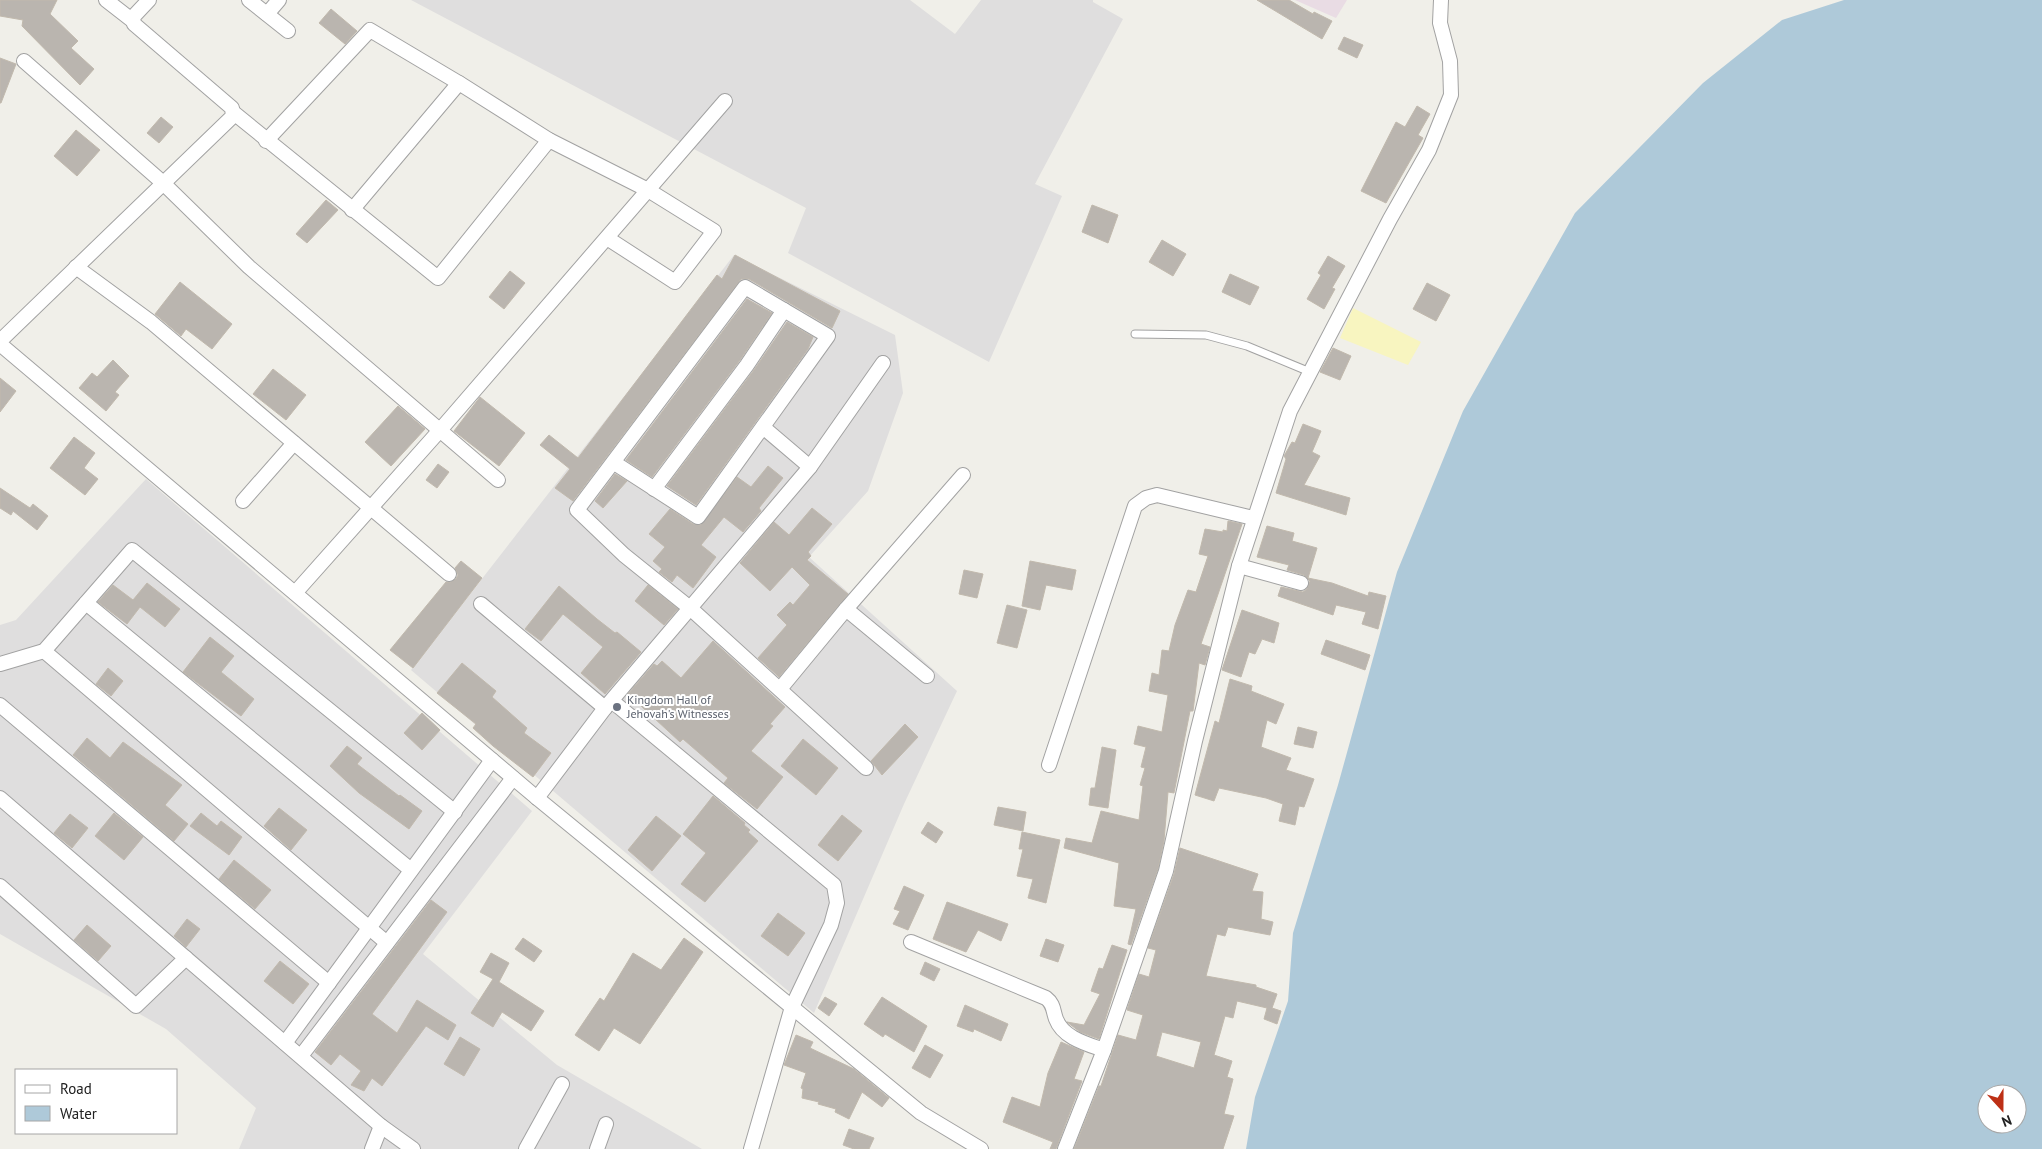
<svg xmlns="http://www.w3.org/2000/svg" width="2042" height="1149" font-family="'PT Sans',sans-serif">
  <rect width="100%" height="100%" fill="#f0efe9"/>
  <g fill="#dfdede">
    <path d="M 411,0 L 910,0 L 955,34 L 981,0 L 1093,0 L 1093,2 L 1123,19 L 1035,184 L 1062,196 L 989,362 L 788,253 L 806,208 Z"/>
    <path d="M 734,255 L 895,335 L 903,393 L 868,491 L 809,557 L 957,691 L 904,804 L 814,1013 L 411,670 Z"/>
    <path d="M 146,479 L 532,811 L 423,954 L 557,1065 L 702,1149 L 239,1149 L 256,1108 L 166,1029 L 0,934 L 0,625 L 16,620 Z"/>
  </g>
  <path fill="#e9dce4" d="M 1295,0 L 1347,0 L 1336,18 Z"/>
  <path fill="#f8f5c0" d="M 1353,308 L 1421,342 L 1408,365 L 1340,338 Z"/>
  <path fill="#aec9d9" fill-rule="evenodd" d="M 1844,0 L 2042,0 L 2042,1149 L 1246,1149 L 1255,1097 L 1288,1001 L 1293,933 L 1338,785 L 1397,572 L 1463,411 L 1575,213 L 1703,83 L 1782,20 ZM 1987,1094 L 2017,1094 L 2017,1124 L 1987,1124 Z"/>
  <g fill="#bab5af" stroke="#c1b9ad" fill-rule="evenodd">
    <path d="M 0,0 L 57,0 L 50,14 L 78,41 L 71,48 L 94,69 L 80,85 L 22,26 L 23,20 L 0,16 Z"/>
    <path d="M 1257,0 L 1289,0 L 1313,14 L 1314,12 L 1332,21 L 1322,39 Z"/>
    <path d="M 331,9 L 357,31 L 345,44 L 319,23 Z"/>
    <path d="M 1344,37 L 1363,45 L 1357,58 L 1338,49 Z"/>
    <path d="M 0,58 L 16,64 L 1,103 L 0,103 Z"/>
    <path d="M 1417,106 L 1430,114 L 1418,135 L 1423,138 L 1386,203 L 1361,191 L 1396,122 L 1405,127 Z"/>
    <path d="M 161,117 L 173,127 L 159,143 L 147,133 Z"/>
    <path d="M 76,130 L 100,150 L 77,176 L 54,156 Z"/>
    <path d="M 326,200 L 338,210 L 307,243 L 296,234 Z"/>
    <path d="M 1092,205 L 1118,215 L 1108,243 L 1082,232 Z"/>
    <path d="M 1162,240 L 1186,254 L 1173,276 L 1149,262 Z"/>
    <path d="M 735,255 L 840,311 L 832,328 L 749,279 L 741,279 L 573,501 L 555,488 L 570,469 L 540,445 L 549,435 L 578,458 L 717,275 L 722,279 Z"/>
    <path d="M 1328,256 L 1345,266 L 1332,288 L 1335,289 L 1324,309 L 1307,299 L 1321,275 L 1318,273 Z"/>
    <path d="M 510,271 L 525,283 L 504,309 L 489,297 Z"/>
    <path d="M 1230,274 L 1259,287 L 1250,305 L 1222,292 Z"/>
    <path d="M 180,282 L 232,324 L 212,349 L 186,329 L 181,336 L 155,314 Z"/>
    <path d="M 1427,283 L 1450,295 L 1436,321 L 1413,309 Z"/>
    <path d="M 747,299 L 772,313 L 740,360 L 652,477 L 626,460 Z"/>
    <path d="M 787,322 L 813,337 L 808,349 L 696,505 L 667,486 L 754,370 Z"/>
    <path d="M 1333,348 L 1351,356 L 1340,380 L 1320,372 Z"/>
    <path d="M 113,360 L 129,376 L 115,392 L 119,395 L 106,411 L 79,388 L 92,373 L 97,377 Z"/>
    <path d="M 273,369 L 306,395 L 286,420 L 253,394 Z"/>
    <path d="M 0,378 L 16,391 L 0,412 Z"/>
    <path d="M 480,397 L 525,433 L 499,466 L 454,431 Z"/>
    <path d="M 398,406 L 425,429 L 391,466 L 365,442 Z"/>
    <path d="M 1303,424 L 1321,431 L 1312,452 L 1320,456 L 1304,485 L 1350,498 L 1346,515 L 1276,493 L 1286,459 L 1284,456 L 1292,442 L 1295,443 Z"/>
    <path d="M 74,437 L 95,453 L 84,468 L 98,479 L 85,495 L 50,468 Z"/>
    <path d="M 438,464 L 449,472 L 437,488 L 426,480 Z"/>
    <path d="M 768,466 L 783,478 L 759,508 L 761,511 L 743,532 L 724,517 L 701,545 L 716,557 L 693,588 L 677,575 L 672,582 L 659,572 L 662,569 L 653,561 L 665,547 L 649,534 L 670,509 L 693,524 L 701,525 L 737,477 L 751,487 Z"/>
    <path d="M 615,474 L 627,481 L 603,508 L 595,501 Z"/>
    <path d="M 0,488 L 30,508 L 33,504 L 48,516 L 37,530 L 13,511 L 11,515 L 0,508 Z"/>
    <path d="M 812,508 L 832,524 L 808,552 L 811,556 L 807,560 L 848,594 L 779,677 L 758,658 L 787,625 L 777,615 L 790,602 L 793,605 L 810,585 L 792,567 L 770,591 L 740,563 L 774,522 L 789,535 Z"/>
    <path d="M 1228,521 L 1242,524 L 1201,644 L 1210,647 L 1205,665 L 1199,663 L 1193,711 L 1190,711 L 1174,793 L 1168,792 L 1164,841 L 1158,869 L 1131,945 L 1128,944 L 1136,909 L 1114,906 L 1119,863 L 1064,848 L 1066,838 L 1092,843 L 1101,811 L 1139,820 L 1143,786 L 1140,785 L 1145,768 L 1141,767 L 1146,747 L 1134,744 L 1138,726 L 1162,732 L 1168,695 L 1149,691 L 1152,673 L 1159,675 L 1162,650 L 1169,651 L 1175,625 L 1188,590 L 1196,592 L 1208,556 L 1199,554 L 1205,529 L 1223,532 L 1223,530 L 1227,531 Z"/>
    <path d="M 1267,526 L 1294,533 L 1292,541 L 1317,548 L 1308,578 L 1332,583 L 1368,596 L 1369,592 L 1386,596 L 1378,629 L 1362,624 L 1366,612 L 1336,605 L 1333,615 L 1278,596 L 1281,587 L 1303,592 L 1307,589 L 1310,581 L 1304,575 L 1287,570 L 1289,565 L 1257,557 Z"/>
    <path d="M 461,561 L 482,578 L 413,668 L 390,650 L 446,582 L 451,582 L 456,579 L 458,575 L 455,568 Z"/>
    <path d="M 1030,561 L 1076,570 L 1072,590 L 1046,585 L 1040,610 L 1022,606 Z"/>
    <path d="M 964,570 L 983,574 L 977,598 L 959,594 Z"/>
    <path d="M 147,583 L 180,609 L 165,627 L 140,607 L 127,624 L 98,602 L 113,585 L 133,600 Z"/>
    <path d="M 648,585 L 678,609 L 664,625 L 635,601 Z"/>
    <path d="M 559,586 L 597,619 L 615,633 L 617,632 L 641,652 L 605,694 L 581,673 L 603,647 L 563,614 L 541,641 L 525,629 Z"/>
    <path d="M 1007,605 L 1027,610 L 1017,648 L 997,643 Z"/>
    <path d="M 1242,610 L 1279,623 L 1274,643 L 1262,639 L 1255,654 L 1249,652 L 1241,677 L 1222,670 Z"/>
    <path d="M 210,637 L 234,656 L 221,672 L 254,699 L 241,716 L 183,672 Z"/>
    <path d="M 1326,640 L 1370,655 L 1365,670 L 1321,654 Z"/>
    <path d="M 713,641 L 785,707 L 770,724 L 773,726 L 751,751 L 783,777 L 757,809 L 724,783 L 728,778 L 683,739 L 680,742 L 628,694 L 654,664 L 657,666 L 662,661 L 681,678 Z"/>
    <path d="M 462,663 L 496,691 L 492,697 L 527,728 L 524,733 L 551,753 L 533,777 L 493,746 L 473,728 L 476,724 L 437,693 Z"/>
    <path d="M 108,668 L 123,681 L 111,696 L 96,684 Z"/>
    <path d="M 1230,679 L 1252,686 L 1251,691 L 1284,704 L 1276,724 L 1267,720 L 1261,747 L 1291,758 L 1286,770 L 1314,779 L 1304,807 L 1299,806 L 1295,825 L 1279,821 L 1283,804 L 1266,798 L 1219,788 L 1214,801 L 1195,795 L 1215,721 L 1219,723 Z"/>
    <path d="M 422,713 L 440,730 L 422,750 L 404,733 Z"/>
    <path d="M 905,724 L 918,737 L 882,775 L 871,761 Z"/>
    <path d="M 1298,727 L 1317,732 L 1313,748 L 1294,744 Z"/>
    <path d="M 87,738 L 110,758 L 123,742 L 182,785 L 165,805 L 188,824 L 174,841 L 73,755 Z"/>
    <path d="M 803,739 L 838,768 L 816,795 L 781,766 Z"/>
    <path d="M 347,746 L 362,758 L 357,764 L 399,796 L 400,795 L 422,811 L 409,829 L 359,793 L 330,766 Z"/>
    <path d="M 1102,747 L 1116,750 L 1108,808 L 1089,805 L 1091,788 L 1095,788 Z"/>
    <path d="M 713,796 L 745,823 L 744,825 L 750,830 L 748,832 L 758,841 L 705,902 L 681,884 L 706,853 L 683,834 Z"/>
    <path d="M 998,807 L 1026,812 L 1023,831 L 994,825 Z"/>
    <path d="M 279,808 L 307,830 L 291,850 L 264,826 Z"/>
    <path d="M 114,813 L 143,837 L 124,860 L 95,836 Z"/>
    <path d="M 201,813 L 217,826 L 221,821 L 242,837 L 229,855 L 190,826 Z"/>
    <path d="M 70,814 L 88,828 L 72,848 L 54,833 Z"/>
    <path d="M 842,815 L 862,831 L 838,861 L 818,845 Z"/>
    <path d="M 656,816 L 681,836 L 652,871 L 628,850 Z"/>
    <path d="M 928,822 L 943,832 L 936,843 L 921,833 Z"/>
    <path d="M 1022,832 L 1060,840 L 1046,903 L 1028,898 L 1033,879 L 1017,876 L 1023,849 L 1019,849 Z"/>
    <path d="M 1180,848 L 1258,874 L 1252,891 L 1263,892 L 1261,919 L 1273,922 L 1270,935 L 1228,927 L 1225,936 L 1217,934 L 1206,976 L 1256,985 L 1256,987 L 1277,994 L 1272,1008 L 1281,1011 L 1277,1024 L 1264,1019 L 1267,1008 L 1237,1001 L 1233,1018 L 1225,1016 L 1214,1055 L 1232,1061 L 1227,1077 L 1233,1079 L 1224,1114 L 1234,1116 L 1223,1149 L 1074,1149 L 1099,1086 L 1101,1086 L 1118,1035 L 1136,1040 L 1143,1015 L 1127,1010 L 1139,974 L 1149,977 L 1156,950 L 1148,948 L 1174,874 ZM 1162,1032 L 1201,1042 L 1194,1068 L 1156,1056 Z"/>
    <path d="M 234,860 L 271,890 L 255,909 L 219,879 Z"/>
    <path d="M 904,886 L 924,895 L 908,930 L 893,924 L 900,911 L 894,909 Z"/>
    <path d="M 431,900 L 447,912 L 372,1014 L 397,1033 L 417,1000 L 456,1025 L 448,1040 L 426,1026 L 382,1086 L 372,1078 L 364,1091 L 351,1085 L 361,1071 L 340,1054 L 331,1065 L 315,1052 Z"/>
    <path d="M 947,902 L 1008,924 L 1001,941 L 978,930 L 966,952 L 933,939 Z"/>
    <path d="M 778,913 L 805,933 L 788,956 L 761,936 Z"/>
    <path d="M 187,919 L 200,929 L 186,947 L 174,936 Z"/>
    <path d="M 87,925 L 111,946 L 98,961 L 74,940 Z"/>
    <path d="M 523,938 L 542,951 L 534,962 L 515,949 Z"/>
    <path d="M 684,938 L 703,952 L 640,1044 L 614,1028 L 599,1051 L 575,1035 L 600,998 L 604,1001 L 633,953 L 661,970 Z"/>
    <path d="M 1046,939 L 1064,945 L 1058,962 L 1040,956 Z"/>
    <path d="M 1112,945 L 1127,950 L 1099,1039 L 1080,1032 L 1067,1022 L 1084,1025 L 1100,994 L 1091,991 L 1099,968 L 1103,969 Z"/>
    <path d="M 491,953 L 509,963 L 499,982 L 544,1011 L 531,1031 L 502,1012 L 493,1027 L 471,1013 L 493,979 L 480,972 Z"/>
    <path d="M 280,961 L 309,984 L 293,1004 L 264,981 Z"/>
    <path d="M 925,962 L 940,969 L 934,981 L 920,974 Z"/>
    <path d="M 825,997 L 837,1004 L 829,1016 L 818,1008 Z"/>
    <path d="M 882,997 L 927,1026 L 914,1052 L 885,1034 L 883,1037 L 864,1024 Z"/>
    <path d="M 965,1005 L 1008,1024 L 1001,1041 L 974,1029 L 973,1032 L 957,1026 Z"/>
    <path d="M 796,1035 L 813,1042 L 810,1048 L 854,1069 L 889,1098 L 882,1107 L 862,1092 L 849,1119 L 835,1112 L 836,1109 L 818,1104 L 819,1102 L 802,1098 L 803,1089 L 801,1088 L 806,1073 L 784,1065 Z"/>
    <path d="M 460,1037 L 480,1049 L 464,1076 L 444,1064 Z"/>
    <path d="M 1061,1042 L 1084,1052 L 1074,1079 L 1082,1081 L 1056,1149 L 1050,1149 L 1053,1142 L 1003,1122 L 1012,1097 L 1040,1107 L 1048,1073 Z"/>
    <path d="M 925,1045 L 943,1055 L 930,1078 L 912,1068 Z"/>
    <path d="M 849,1129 L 874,1138 L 869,1149 L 854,1149 L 843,1145 Z"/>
  </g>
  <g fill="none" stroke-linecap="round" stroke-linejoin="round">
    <g stroke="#a2a2a2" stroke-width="9">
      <path id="service" d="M 1135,334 L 1206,335 L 1247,346 L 1310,372"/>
    </g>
    <g stroke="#a2a2a2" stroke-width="16">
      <g id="minor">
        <path d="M 106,0 L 133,21"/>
        <path d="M 249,0 L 288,31"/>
        <path d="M 267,14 L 279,0"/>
        <path d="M 24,61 L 162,182 L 249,267 L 498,480"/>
        <path d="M 234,113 L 438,278 L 549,140"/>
        <path d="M 266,141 L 370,30 L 459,83"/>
        <path d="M 352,210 L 459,83 L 549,140 L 648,190 L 714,231 L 675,282 L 607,238"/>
        <path d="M 76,267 L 151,322 L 449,574"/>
        <path d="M 0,341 L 233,116 L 232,108 L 134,24 L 133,17 L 149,0"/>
        <path d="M 0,344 L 537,798 L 921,1113 L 981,1149"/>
        <path d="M 763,427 L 810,467"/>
        <path d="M 613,462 L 698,517 L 828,336 L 745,287 L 577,510 L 624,555 L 690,608 L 866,768"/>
        <path d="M 654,489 L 747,365 L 784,310"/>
        <path d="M 243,501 L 294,443"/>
        <path d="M 1239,566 L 1301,583"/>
        <path d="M 295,593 L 441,429 L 725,101"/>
        <path d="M 86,603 L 411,870"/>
        <path d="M 481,604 L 605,708"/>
        <path d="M 846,609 L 963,475"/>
        <path d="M 44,651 L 387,943"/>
        <path d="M 0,664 L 44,651 L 132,550 L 455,812"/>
        <path d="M 780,689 L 846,609 L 927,676"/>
        <path d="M 612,701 L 834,885 L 837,903 L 831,925 L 792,1007 L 751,1149"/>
        <path d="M 0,705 L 329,983"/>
        <path d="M 1049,765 L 1135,506 L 1146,498 L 1157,495 L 1253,518"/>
        <path d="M 0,798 L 381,1126 L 413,1149"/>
        <path d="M 537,798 L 605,708 L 810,467 L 883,363"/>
        <path d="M 0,886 L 136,1006 L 186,958"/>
        <path d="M 911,942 L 1046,998 C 1054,1004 1053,1011 1056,1019 C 1063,1038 1087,1044 1104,1050"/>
        <path d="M 285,1043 L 492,760"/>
        <path d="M 301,1056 L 513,778"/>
        <path d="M 372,1149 L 381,1126"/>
        <path d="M 526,1149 L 562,1084"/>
        <path d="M 597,1149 L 606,1124"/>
        <path d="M 1065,1149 L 1104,1050 L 1166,871 L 1195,741 L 1239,566 L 1290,411 L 1390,219 L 1429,150 L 1451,95 L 1450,61 L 1440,23 L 1441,0"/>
      </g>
    </g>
    <use href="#service" stroke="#fff" stroke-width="7"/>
    <use href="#minor" stroke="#fff" stroke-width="14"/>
  </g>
  <circle fill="#6b7280" stroke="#fff" stroke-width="2" cx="617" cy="707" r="5"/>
  <g text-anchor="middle" stroke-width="4" stroke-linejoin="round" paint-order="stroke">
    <g font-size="12" fill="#5b616d" stroke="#fff" text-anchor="start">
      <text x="627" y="704">Kingdom Hall of<tspan x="627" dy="14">Jehovah's Witnesses</tspan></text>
    </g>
  </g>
  <rect x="15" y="1069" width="162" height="65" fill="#ffffff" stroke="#a6a6a6"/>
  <rect x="25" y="1085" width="25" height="8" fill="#ffffff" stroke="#a6a6a6"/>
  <text x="60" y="1094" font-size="15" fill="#212121">Road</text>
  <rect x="25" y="1106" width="25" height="15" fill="#aec9d9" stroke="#a6a6a6"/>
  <text x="60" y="1119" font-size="15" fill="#212121">Water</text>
  <g transform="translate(2002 1109) rotate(159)"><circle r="24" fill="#ffffff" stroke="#a6a6a6"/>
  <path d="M0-4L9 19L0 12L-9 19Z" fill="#bd3016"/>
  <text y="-8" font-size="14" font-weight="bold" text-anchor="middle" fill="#212121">N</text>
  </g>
</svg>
